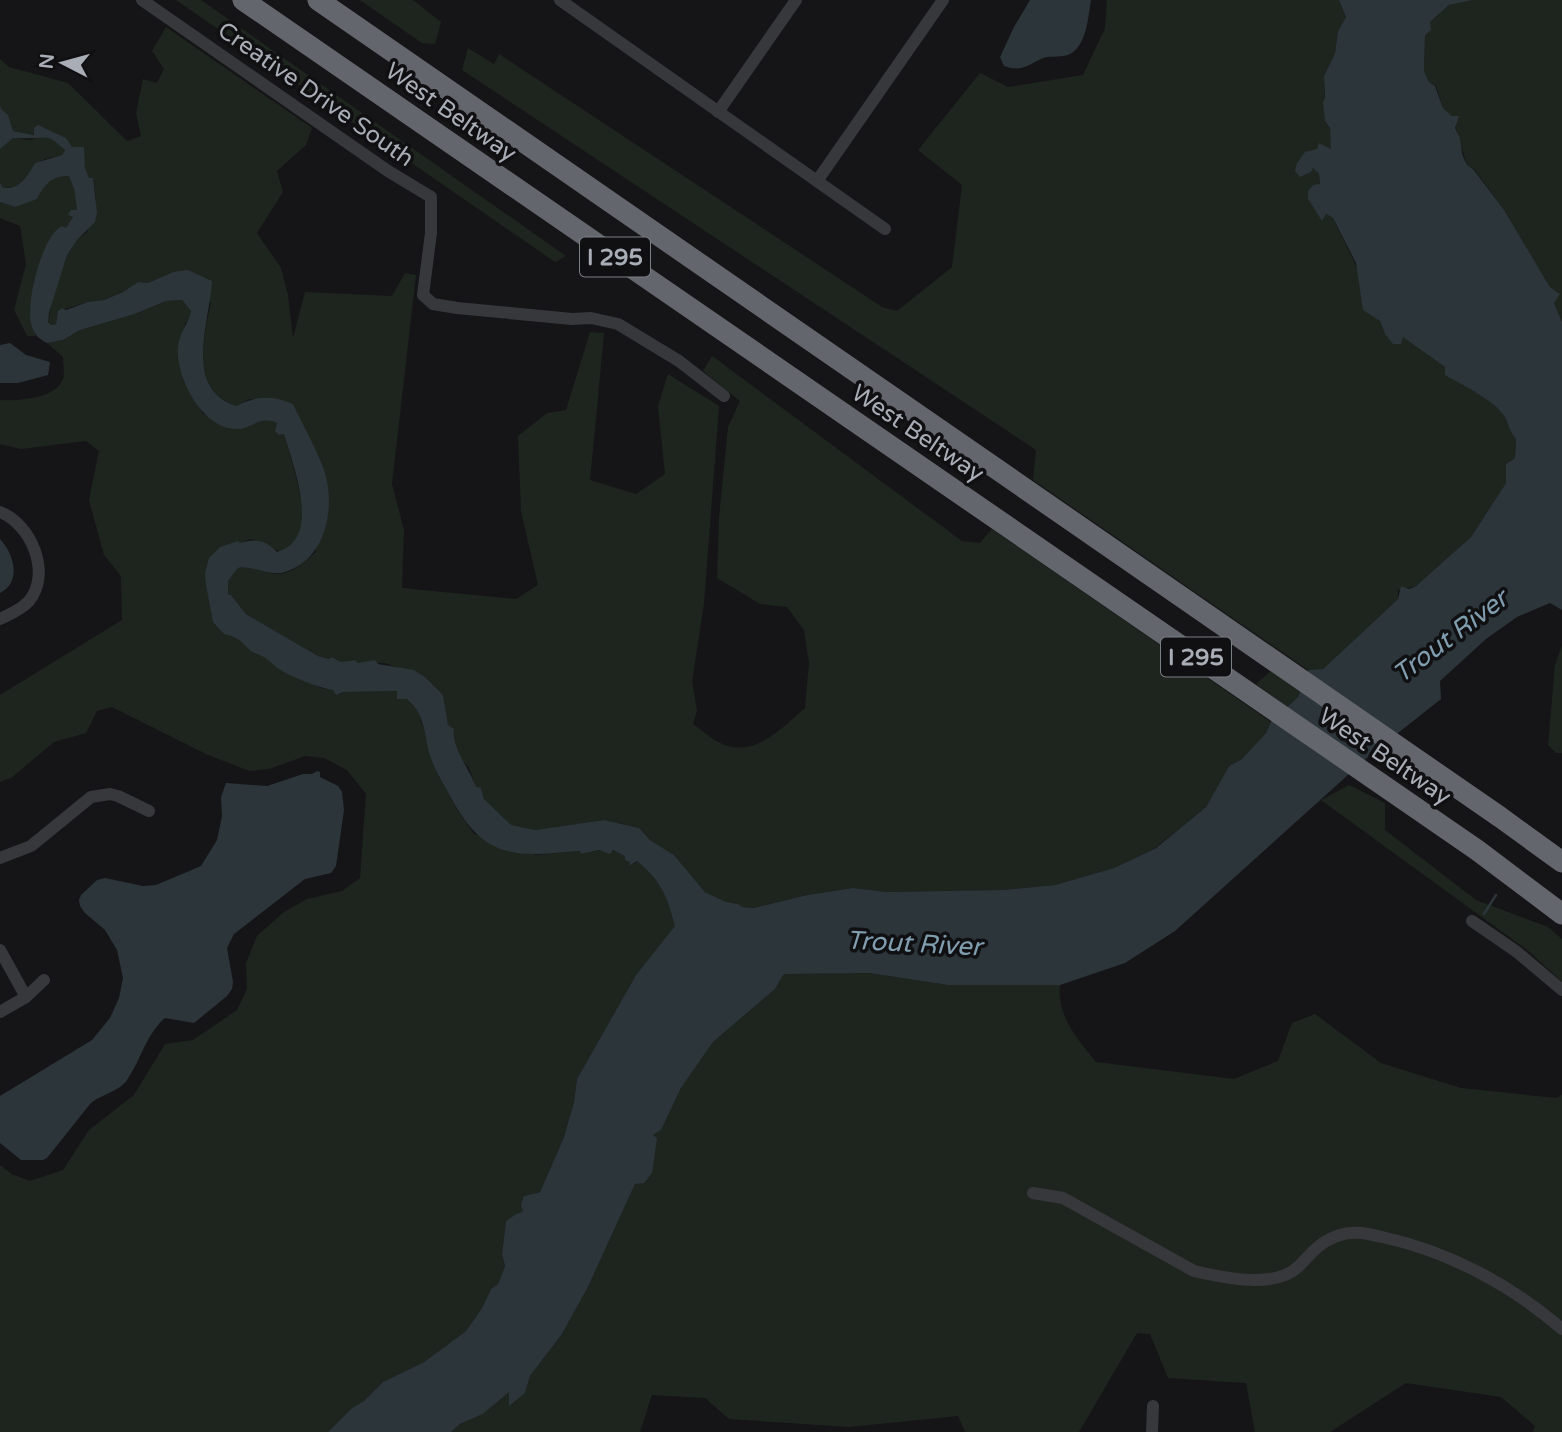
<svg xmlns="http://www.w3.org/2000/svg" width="1562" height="1432" font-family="'Varela Round',sans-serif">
  <rect width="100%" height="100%" fill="#151517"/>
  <g fill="#1e251e">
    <path d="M 176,0 L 201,0 L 566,256 L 555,262 Z"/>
    <path d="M 360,0 L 413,0 L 441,22 L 435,44 L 422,43 Z"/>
    <path d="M 1107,0 L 1339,0 L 1346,17 L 1338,31 L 1335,53 L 1324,76 L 1325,121 L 1330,128 L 1332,150 L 1313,168 L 1319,174 L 1320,185 L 1313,185 L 1308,191 L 1308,199 L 1322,220 L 1326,214 L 1333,218 C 1345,246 1366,274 1362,306 L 1380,321 L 1385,334 L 1403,336 L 1445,367 L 1446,375 C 1462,385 1498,402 1506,419 C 1509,427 1510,432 1516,439 L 1515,458 L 1506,464 L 1506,483 L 1471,537 L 1416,586 L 1398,590 L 1398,599 L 1323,669 L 1308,670 L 1033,480 L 1036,450 L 462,70 L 468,48 L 494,64 L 499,54 L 882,307 L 897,311 L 952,267 L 962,185 L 918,150 L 980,73 L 1008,87 L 1083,75 L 1105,28 Z"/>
    <path d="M 1473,0 L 1562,0 L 1562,322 L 1554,303 L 1559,293 L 1550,287 L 1504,210 L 1474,169 L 1467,165 L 1452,116 L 1443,108 L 1436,86 L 1429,82 L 1424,71 L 1425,35 L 1430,22 L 1449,5 Z"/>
    <path d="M 166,27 L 312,128 L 306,145 L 277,171 L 283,192 L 257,233 L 281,268 L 288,295 L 293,338 L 305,292 L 392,296 L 405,273 L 416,275 L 392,484 L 404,530 L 402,588 L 516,599 L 538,585 L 521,511 L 518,436 L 547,413 L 566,410 L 590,332 L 604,333 L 590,480 L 636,494 L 665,474 L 658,406 L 668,374 L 719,406 L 704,604 L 692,682 L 697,710 L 693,724 C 702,730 711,739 720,743 C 754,759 781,729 805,708 L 809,663 L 804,630 L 787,607 L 760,604 L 717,578 L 719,518 L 728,427 L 740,401 L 703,371 L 712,356 L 962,541 L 980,543 L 992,529 L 1271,722 L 1266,733 L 1242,759 L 1229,766 L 1206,807 L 1155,848 L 1114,868 L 1055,885 L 1002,890 L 887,892 L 853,888 L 807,895 L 754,908 L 741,907 L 738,904 L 726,902 L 705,892 L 674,855 L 650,840 L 639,828 L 604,820 L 535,830 L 511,826 L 492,808 L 484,799 L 481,788 L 476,788 L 469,768 L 461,759 L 448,726 L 443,695 L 426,678 L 385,663 L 357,663 L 355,660 L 341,662 L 332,657 L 329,659 L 318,656 L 246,614 L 231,595 L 228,595 L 228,581 L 238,568 C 255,565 263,573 277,574 C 293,574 305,561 316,552 L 293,404 L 250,399 L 236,406 C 190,390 203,339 211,303 L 173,272 L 148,283 L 138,282 L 123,292 L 104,300 L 88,302 L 58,311 L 56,324 L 51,325 L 48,322 L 54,294 L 67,255 L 78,239 L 87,232 L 96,199 L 93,179 L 89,178 L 66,138 L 38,126 L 35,135 L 13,131 L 0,108 L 0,59 L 9,67 L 68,83 L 127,141 L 141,136 L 136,113 L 143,79 L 157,83 L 164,69 L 152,51 Z"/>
    <path d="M 42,137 L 48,137 L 65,149 L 62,155 C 57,157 50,157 45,159 C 30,166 24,193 2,187 L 0,182 L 0,148 L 13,138 L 29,140 Z"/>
    <path d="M 60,175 L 69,175 L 74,189 L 77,210 L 68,215 L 73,217 L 66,229 L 31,322 L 36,336 L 27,336 L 14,310 L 26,264 L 20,226 L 0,218 L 0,202 L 15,207 L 44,184 Z"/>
    <path d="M 182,300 L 191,311 L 190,317 L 185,324 L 182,376 L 203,414 L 248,427 C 258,419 266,419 277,423 L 279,435 L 284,434 C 290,454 309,514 301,533 C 297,542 289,547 281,552 L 251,539 L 240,543 L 209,600 L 214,622 L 224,634 L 233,635 L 255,654 L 264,655 L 273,663 L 321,688 L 333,690 L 340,694 L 343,692 L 397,691 L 397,698 L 407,699 L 417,707 L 437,773 L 458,811 L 474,834 L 536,855 L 580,851 L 582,854 C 599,850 618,846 630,861 L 629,865 L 634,864 L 637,861 C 662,882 667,895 676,926 L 636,975 L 577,1079 L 574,1102 L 564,1137 L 540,1192 L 524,1196 L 523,1213 L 516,1214 L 506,1221 L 502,1254 L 505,1266 L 498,1284 L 491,1289 L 482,1308 L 466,1331 L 424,1362 L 383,1382 L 364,1401 L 352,1408 L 328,1432 L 0,1432 L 0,1165 L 12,1174 L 30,1181 L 63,1170 L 89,1130 L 134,1095 L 165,1044 L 193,1040 L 237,1010 L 247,989 L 246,963 L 257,936 L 284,912 L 307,899 L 342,891 L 360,878 L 366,794 L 347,770 L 324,758 L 305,756 L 269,769 L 250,771 L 208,755 L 112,707 L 97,711 L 86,733 L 54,742 L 11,778 L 0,782 L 0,695 L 122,620 L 121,576 L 104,555 L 89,500 L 99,451 L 86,441 L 21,449 L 0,444 L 0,400 C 18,401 55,399 63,379 C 65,373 63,364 63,357 L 47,343 L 63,340 L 80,330 L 135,314 L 166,301 Z"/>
    <path d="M 1562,645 L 1562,753 L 1556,753 L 1548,745 L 1555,665 Z"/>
    <path d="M 1271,671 L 1300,691 L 1298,697 L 1287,707 L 1256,684 Z"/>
    <path d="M 1349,785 L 1385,803 L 1385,830 L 1476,900 L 1548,927 L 1562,939 L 1562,982 L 1531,953 L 1321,800 Z"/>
    <path d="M 869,973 L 948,985 L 1060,985 C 1056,1015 1078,1040 1096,1062 L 1234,1079 L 1278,1061 L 1292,1023 L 1315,1014 L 1381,1063 L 1461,1088 L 1556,1098 L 1562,1095 L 1562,1432 L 1533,1432 L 1535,1426 L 1501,1397 L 1406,1383 L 1330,1432 L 1255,1432 L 1246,1383 L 1168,1378 L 1150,1334 L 1137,1333 L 1079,1432 L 965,1432 L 958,1416 L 849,1427 L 729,1419 L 705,1398 L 652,1395 L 640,1432 L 451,1432 L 460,1424 L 483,1414 L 510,1391 L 509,1404 L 525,1393 L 530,1376 L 562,1334 L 588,1287 L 635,1184 L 653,1135 L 661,1130 L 681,1088 L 713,1042 L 775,989 L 784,974 Z"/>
  </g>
  <g fill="#2c353a">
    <path d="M 1030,0 L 1091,0 C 1088,17 1087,47 1068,55 C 1059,58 1049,55 1041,59 C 1027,66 1020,72 1004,66 L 1000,57 L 1014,27 Z"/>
    <path d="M 1339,0 L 1473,0 L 1449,5 L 1430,22 L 1431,30 L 1425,35 L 1424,71 L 1429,82 L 1435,86 L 1443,108 L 1452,116 L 1459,116 L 1455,128 L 1460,138 L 1462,154 L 1467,165 L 1473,169 L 1504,210 L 1550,287 L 1560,294 L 1554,303 L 1562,322 L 1562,610 L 1550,603 L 1517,617 L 1486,639 L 1440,681 L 1441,699 L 1369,756 L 1175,931 L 1125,963 L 1060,985 L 948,985 L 869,973 L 784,974 L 775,989 L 713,1042 L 681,1088 L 661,1130 L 653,1135 L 657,1138 L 652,1173 L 644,1183 L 635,1184 L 588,1287 L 562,1334 L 530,1376 L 525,1393 L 509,1406 L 509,1392 L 483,1414 L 460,1424 L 451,1432 L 328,1432 L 352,1408 L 364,1401 L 383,1382 L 424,1362 L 466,1331 L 482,1308 L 491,1289 L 498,1284 L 505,1266 L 502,1254 L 506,1221 L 516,1214 L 523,1212 L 521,1205 L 524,1196 L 540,1192 L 564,1137 L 574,1102 L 577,1079 L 636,975 L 675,926 C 667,896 662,882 637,861 L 629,866 L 630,862 L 625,860 L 625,856 L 613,850 L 610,854 L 599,850 L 581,854 L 580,851 C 514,857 484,860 450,796 C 442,782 433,767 429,752 C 424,731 424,713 407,699 L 397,699 L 397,691 L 343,692 L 336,695 L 333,690 C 319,688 285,675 275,666 C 268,660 266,657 257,654 C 245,650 243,637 224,634 L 213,622 L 206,585 L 205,573 L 209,558 L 220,547 L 238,541 L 240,543 C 255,538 266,540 277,552 C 323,540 293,465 284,434 L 279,435 L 275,431 L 277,423 C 257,415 254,429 236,429 C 202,429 175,376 178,347 C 179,333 189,323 191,311 L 182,300 L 166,301 L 135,314 L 80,330 L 63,340 L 47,343 C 38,338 33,334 31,323 C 26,302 42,235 62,226 L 66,228 L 73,217 L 68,215 L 71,210 L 77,210 L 74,189 L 69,176 C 52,175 44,185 37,199 L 15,207 L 0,202 L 0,182 L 2,187 C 19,192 28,175 35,163 L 62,155 L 65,150 C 60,146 55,141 49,138 C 46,137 20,139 13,138 L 0,149 L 0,104 L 1,109 L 8,115 L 13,131 L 34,135 L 34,128 L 38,125 L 66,138 L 72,147 L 84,147 L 85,168 L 89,178 L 93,178 L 97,212 L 95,222 L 78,239 L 67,255 L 49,313 L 48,322 L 51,325 L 56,324 L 58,311 L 62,308 L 66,310 L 88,302 L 104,300 L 123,292 L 138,282 L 148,283 L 173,272 L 188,270 L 212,281 C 210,322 182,388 236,406 C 257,396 271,395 293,404 C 303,425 315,446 323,467 C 337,504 327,560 285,572 C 270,577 255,565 238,568 L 228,581 L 228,595 L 231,595 L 246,614 L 318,656 L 329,659 L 332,657 L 341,662 L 355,660 L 358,663 L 375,660 L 378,664 L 414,670 L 426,678 L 443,695 L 448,725 L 454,729 C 450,744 471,772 476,787 L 481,788 L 484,799 L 511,825 L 535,830 L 604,820 L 639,828 L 650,840 L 674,855 L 705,892 L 726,902 L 738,904 L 742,907 L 754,908 L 807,895 L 853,888 L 887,892 L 1002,890 L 1055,885 L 1114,868 L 1156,848 L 1206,807 L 1229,766 L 1242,759 L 1266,733 L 1271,722 L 1298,697 L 1308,670 L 1323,669 L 1398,599 L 1401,586 L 1409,589 L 1416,586 L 1471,537 L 1506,483 L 1506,464 L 1515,458 L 1516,439 C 1510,432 1509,427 1506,419 C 1498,402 1462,385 1445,375 L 1445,367 L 1403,337 L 1401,344 L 1393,344 L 1385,334 L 1380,321 L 1363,310 L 1356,263 L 1333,218 L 1326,214 L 1322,221 L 1308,199 L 1308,191 L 1313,185 L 1320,184 L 1319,174 L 1313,168 L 1311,172 L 1300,177 L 1295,171 L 1297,163 L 1305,152 L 1317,149 L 1319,143 L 1331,149 L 1330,128 L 1325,121 L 1323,103 L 1325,97 L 1324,76 L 1335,53 L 1338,31 L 1346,17 Z"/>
    <path d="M 10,343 L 26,355 L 50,362 L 48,375 L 18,383 L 0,383 L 0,345 Z"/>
    <path d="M 0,539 C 14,554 22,582 0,593 Z"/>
    <path d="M 317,771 L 320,772 L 320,777 L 338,786 L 342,792 L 344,810 L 336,866 L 331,873 L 305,879 L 234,934 L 227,948 L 233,982 L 232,989 L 227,996 L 194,1023 L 165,1018 C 146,1034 141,1060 127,1080 C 119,1092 101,1094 90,1104 L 47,1158 L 43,1160 L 21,1160 L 0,1143 L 0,1096 L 92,1040 L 110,1018 L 119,998 L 123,978 L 117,950 L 105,930 L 85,913 L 80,906 L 79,900 L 81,895 L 97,880 L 105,878 L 143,886 L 156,885 L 201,866 L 217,840 L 222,816 L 221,797 L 226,783 L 267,786 L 303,774 L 312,774 Z"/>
  </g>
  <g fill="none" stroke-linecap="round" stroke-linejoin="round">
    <path stroke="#2c353a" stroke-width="2.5" d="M 1484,914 L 1496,895"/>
    <g stroke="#36383c" stroke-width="12">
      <path d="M 142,0 L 388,171 L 431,197 L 431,233 L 423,295 L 433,304 L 457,308 L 572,319 L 591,318 L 618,324 L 679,361 L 724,396"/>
      <path d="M 560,0 L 885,229"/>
      <path d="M 718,112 L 796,0"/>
      <path d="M 817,181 L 943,0"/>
      <path d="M 0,512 C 31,524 52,573 29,601 C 21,610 10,614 0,619"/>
      <path d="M 0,858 L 31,846 L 91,797 L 110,794 L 118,796 L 149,811"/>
      <path d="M 1472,921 L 1517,952 L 1562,990"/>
      <path d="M 0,950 L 26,997"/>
      <path d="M 0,1012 L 26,997 L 44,980"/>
      <path d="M 1033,1193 L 1063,1198 L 1194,1271 C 1224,1278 1274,1289 1298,1267 C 1312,1253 1320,1241 1340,1235 C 1354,1230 1368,1234 1382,1237 C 1448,1251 1511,1285 1562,1329"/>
      <path d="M 1152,1432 L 1153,1406"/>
    </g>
    <g stroke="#63666d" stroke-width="21">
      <path d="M 243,0 L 1477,850 L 1562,914"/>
      <path d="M 318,0 L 1500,817 L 1562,862"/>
    </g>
  </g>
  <g text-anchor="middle" stroke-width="7" stroke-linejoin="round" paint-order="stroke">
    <g fill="#101012" stroke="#7a7e85" stroke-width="2">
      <rect x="580" y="237.5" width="70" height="39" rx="5"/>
      <rect x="1161" y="637.5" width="70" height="39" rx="5"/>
    </g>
    <g font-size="23" font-weight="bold" fill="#a8adb6">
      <text x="615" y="265">I 295</text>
      <text x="1196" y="665">I 295</text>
    </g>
    <g font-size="24" fill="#a8adb6" stroke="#101012">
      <text transform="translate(316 94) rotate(35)" y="8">Creative Drive South</text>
      <text transform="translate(451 112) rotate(35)" y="8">West Beltway</text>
      <text transform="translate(918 433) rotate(34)" y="8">West Beltway</text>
      <text transform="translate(1385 756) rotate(34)" y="8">West Beltway</text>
    </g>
    <g font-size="26" font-style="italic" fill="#809eb0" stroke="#101012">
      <text transform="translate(1450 636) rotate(-37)" y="9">Trout River</text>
      <text transform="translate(914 943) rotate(3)" y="9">Trout River</text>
    </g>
  </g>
  <g transform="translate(63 63) rotate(276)" stroke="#101012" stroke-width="5" paint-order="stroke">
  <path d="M0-5L12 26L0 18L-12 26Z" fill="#a8adb6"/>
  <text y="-10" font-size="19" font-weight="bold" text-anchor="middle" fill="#a8adb6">N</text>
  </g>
</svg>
